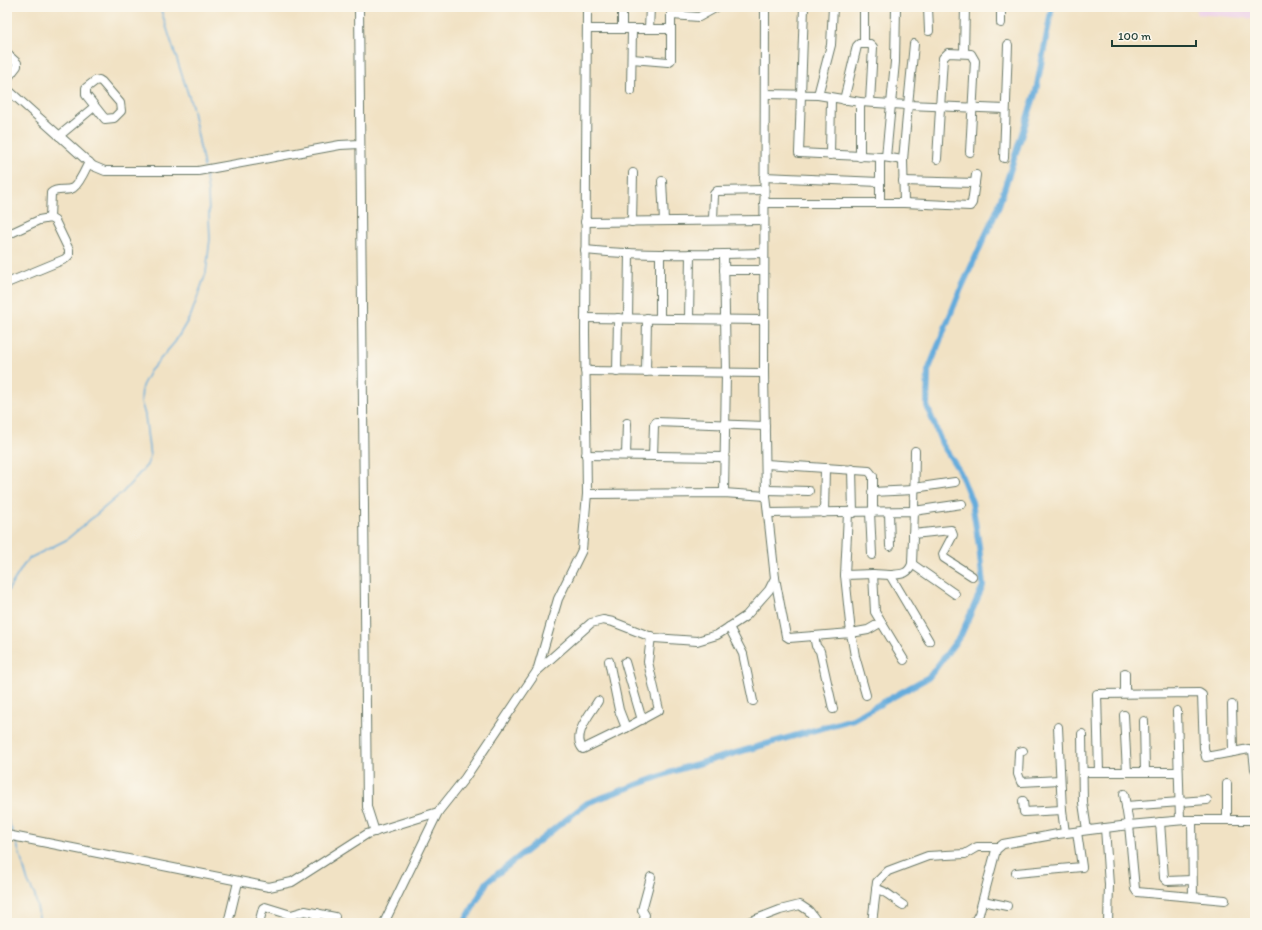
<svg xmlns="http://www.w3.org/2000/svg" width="1262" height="930" font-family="Itim,sans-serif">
  <rect width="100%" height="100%" fill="#fbf7ec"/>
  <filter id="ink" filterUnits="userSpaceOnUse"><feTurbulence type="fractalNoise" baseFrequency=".025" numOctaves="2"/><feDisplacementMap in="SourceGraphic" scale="8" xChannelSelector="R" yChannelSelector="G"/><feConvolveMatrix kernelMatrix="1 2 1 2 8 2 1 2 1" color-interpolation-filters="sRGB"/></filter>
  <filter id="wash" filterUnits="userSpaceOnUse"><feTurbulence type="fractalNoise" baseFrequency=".012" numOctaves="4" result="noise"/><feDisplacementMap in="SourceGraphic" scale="16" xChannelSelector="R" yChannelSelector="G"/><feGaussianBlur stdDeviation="0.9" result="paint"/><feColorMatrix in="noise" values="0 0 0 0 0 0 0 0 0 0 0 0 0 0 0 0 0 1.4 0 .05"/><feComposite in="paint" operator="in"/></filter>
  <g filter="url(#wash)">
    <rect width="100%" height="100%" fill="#f1e2c4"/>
    <path fill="#edd1e9" d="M 1197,7 L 1255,7 L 1255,19 L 1196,14 Z"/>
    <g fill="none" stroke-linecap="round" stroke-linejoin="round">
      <g stroke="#65acdc" stroke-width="1.5">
        <path d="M 160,7 L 192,106 L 204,167"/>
        <path d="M 7,592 L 23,566 L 30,558 L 66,540 L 123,492 L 147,465 L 150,457 L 145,415 L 141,402 L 142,386 L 150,371 L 175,342 L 191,315 L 206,273 L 210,239 L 208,192 L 205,172"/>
        <path d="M 7,818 L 13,833"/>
        <path d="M 16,841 L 28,882 L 35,896 L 40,923"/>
      </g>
      <path stroke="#65acdc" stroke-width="6" d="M 464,923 L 487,882 L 587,803 L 680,769 L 853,719 L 929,677 L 961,635 L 983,586 L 979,546 L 972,502 L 960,472 L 942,444 L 927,406 L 928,371 L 959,293 L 998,208 L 1036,91 L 1052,7"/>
    </g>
  </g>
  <g filter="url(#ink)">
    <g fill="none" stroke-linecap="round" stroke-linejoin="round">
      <g stroke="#687766" stroke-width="10">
        <g id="minor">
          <path d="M 359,7 C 361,274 365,540 367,807 L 375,832"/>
          <path d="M 622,7 L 622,29"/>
          <path d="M 804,7 L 799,153 L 881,157"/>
          <path d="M 864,7 L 864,43"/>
          <path d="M 928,7 L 929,31"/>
          <path d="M 672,15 L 699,17 L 717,7"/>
          <path d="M 1001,23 L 1001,7"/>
          <path d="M 589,29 L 671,29"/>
          <path d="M 649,29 L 650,7"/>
          <path d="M 914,44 L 908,105 L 1005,109"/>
          <path d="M 964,53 L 965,7"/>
          <path d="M 7,54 L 17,63 L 17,66 L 7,79"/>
          <path d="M 632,59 L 668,62 L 671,60 L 671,7"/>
          <path d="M 99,80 L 102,82 L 120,103 L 121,111 L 114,118 L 105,119 L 86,95 L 86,88 L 95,81 Z"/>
          <path d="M 7,89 L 93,166 L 105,171 L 198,171 L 340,145 L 360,144"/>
          <path d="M 631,91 L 632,29"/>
          <path d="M 765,94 L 818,95 L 860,102 L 908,105 L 903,160 L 904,203"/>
          <path d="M 818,95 L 831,45 L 833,7"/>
          <path d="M 844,100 L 857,46 L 859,44 L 870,44 L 873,47 L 870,102"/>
          <path d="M 59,136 L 94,107"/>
          <path d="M 830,155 L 831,98"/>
          <path d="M 860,157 L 860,102"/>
          <path d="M 886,157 L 895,62 L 896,7"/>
          <path d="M 1004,158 L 1008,45"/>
          <path d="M 937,159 L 943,58 L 948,53 L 971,54 L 975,61 L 970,152"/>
          <path d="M 764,177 L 879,182"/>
          <path d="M 662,181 L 664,221"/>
          <path d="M 903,181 L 975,183"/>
          <path d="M 764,203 L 904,203 L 970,206 L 972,203 L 976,175"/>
          <path d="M 880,203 L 880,158 L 883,157 L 903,160"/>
          <path d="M 50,218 L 51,193 C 58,187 65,192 73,188 C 80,183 85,170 89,162"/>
          <path d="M 713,220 L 714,194 L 717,191 L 764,190"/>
          <path d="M 585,222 L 764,220"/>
          <path d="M 632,222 L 633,173"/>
          <path d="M 7,235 L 39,220 L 50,218 L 55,221 L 69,250 L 69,255 L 65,259 L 7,283"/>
          <path d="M 585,250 C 644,256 705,255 764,253"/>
          <path d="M 660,254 L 660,318"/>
          <path d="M 724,254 L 726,374 L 724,493"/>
          <path d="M 724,270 L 764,270"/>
          <path d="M 585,318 L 764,320"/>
          <path d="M 628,318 L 629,253"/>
          <path d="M 689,319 L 690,254"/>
          <path d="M 585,371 L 764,373"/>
          <path d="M 617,372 L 618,318"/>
          <path d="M 646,372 L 647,318"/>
          <path d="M 915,451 L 914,511 L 962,504"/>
          <path d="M 586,455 L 724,457"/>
          <path d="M 626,455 L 627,423"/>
          <path d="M 653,456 L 654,425 L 656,422 L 765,426"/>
          <path d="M 766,464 L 869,471 L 873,476 L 873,512"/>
          <path d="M 852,469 L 853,513"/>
          <path d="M 914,488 L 955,482"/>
          <path d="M 767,490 L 809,491"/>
          <path d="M 872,492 L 914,490"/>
          <path d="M 587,494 L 724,493 L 766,496"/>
          <path d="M 870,512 L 872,555"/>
          <path d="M 889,512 L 890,546"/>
          <path d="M 769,513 L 914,511 L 912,564 C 908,575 901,574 890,575"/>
          <path d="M 824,513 L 825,468"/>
          <path d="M 913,534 L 951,530 L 953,535 L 943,554 L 944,558 L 972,576"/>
          <path d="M 912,564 L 955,594"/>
          <path d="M 873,574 L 890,575 L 929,641"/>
          <path d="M 845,575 L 848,513"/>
          <path d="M 775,578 L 786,636 L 789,638 L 851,633 L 855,656 L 866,695"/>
          <path d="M 880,623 L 868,630 L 851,633 L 845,575 L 873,574 L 875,612 L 904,660"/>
          <path d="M 729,627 L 743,654 L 753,701"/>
          <path d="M 814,636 L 816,646 L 820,651 L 833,709"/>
          <path d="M 609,661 L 619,710 L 626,728 L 659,710 L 648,662 L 651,636"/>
          <path d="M 625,662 L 642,720"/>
          <path d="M 537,671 L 591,623 L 603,620 L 613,622 L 654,638 L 697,641 L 717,635 L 746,616 L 769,590 L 775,578 L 766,496 L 764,373 L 765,7"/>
          <path d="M 1125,673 L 1125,693"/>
          <path d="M 598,701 C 591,713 571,735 583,749 L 626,728"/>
          <path d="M 1232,705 L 1233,752"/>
          <path d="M 1177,711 L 1180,820"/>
          <path d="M 1124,715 L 1127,772 L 1177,772"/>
          <path d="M 1144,721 L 1145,772"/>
          <path d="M 1058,727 L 1062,810 L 1065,833"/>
          <path d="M 1082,734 L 1083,803 L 1087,830"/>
          <path d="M 1023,751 L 1019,752 L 1018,774 L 1021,782 L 1060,780"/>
          <path d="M 1083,772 L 1099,772"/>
          <path d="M 1127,772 L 1099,772 L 1097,694 L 1199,693 L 1202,695 L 1204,748 L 1206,757 L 1249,749 L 1253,751 L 1255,769"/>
          <path d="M 1227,784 L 1227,819"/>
          <path d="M 1124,794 L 1129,825 L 1135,889 L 1137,892 L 1225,900"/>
          <path d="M 1023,801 L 1024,812 L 1062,810"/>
          <path d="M 1126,806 L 1207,800"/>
          <path d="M 1192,820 L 1193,897"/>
          <path d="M 1160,822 L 1164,878 L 1167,881 L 1192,880"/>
          <path d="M 1105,828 L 1109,885 L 1108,923"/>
          <path d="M 7,835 L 269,887 L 292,882 L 367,834 L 438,812"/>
          <path d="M 1016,873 L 1082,867 L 1077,832"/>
          <path d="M 876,889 C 886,890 894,900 903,905"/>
          <path d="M 983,901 L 1007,906"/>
          <path d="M 228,923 L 238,882"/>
          <path d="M 259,923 L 263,908 L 265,907 L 291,915 L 305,911 L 335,917"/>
          <path d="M 289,923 L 291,915"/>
          <path d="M 315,923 L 317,913"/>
          <path d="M 384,923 L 438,812 L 465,778 L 537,671 L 558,599 L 582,550 L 587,494 L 585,333 L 587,7"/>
          <path d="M 643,923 L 645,915 L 642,910 L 651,877"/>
          <path d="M 746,923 L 780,910 L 800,905 L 809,911 L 818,923"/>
          <path d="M 872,923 L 877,882 L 888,871 L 928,856 L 965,854 L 977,847 L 998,847"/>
          <path d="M 974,923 L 979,914 L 996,850 L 1003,844 L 1058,834 L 1129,825 L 1185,820 L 1255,820"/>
        </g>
      </g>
      <use href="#minor" stroke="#fff" stroke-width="8"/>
    </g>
  </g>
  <rect width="1262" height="930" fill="none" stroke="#fbf7ec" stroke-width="24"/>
  <path d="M1112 40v6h84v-6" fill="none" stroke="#1f3d34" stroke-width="2"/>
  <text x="1118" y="40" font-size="12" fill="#1f3d34" stroke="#fbf7ec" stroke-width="3" paint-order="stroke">100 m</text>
</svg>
